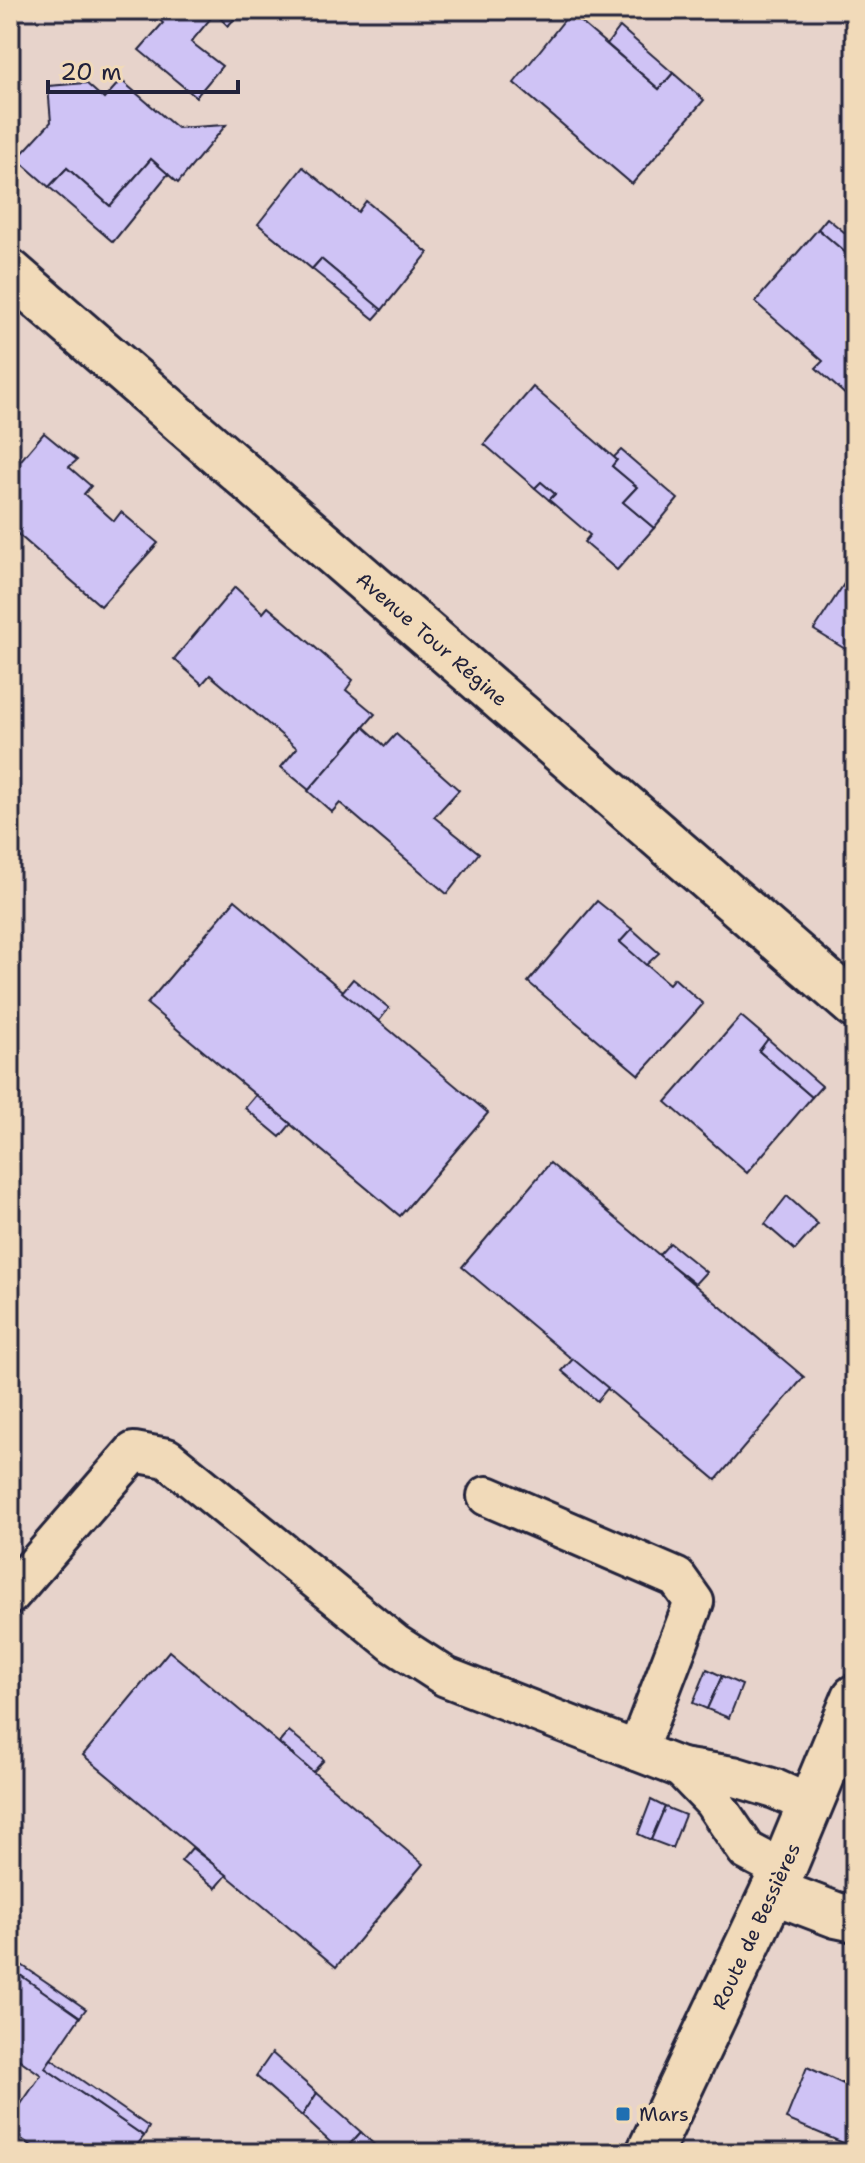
<svg xmlns="http://www.w3.org/2000/svg" width="865" height="2163" font-family="'Shantell Sans',sans-serif">
  <rect width="100%" height="100%" fill="#e7d3cb"/>
  <filter id="ink" filterUnits="userSpaceOnUse"><feTurbulence type="fractalNoise" baseFrequency=".0125" numOctaves="2"/><feDisplacementMap in="SourceGraphic" scale="16" xChannelSelector="R" yChannelSelector="G"/><feConvolveMatrix kernelMatrix="1 2 1 2 8 2 1 2 1" color-interpolation-filters="sRGB"/></filter>
  <g filter="url(#ink)">
    <g fill="#cfc3f5" stroke="#22223b" stroke-width="2">
      <path d="M 148,10 L 242,10 L 228,26 L 215,13 L 191,42 L 222,66 L 196,97 L 139,50 L 163,23 Z"/>
      <path d="M 570,13 L 659,89 L 673,73 L 704,100 L 632,184 L 514,83 Z"/>
      <path d="M 620,27 L 673,73 L 659,89 L 607,44 Z"/>
      <path d="M 121,80 L 177,128 L 226,125 L 178,183 L 151,159 L 110,206 L 67,168 L 49,187 L 17,159 L 51,122 L 48,86 L 86,83 L 104,99 Z"/>
      <path d="M 151,159 L 168,174 L 113,242 L 49,187 L 67,168 L 110,206 Z"/>
      <path d="M 303,167 L 358,212 L 366,201 L 428,253 L 382,310 L 321,259 L 312,269 L 258,224 Z"/>
      <path d="M 827,218 L 855,241 L 855,261 L 818,229 Z"/>
      <path d="M 818,229 L 855,261 L 855,391 L 849,398 L 816,368 L 823,361 L 755,302 Z"/>
      <path d="M 321,259 L 382,310 L 374,319 L 312,269 Z"/>
      <path d="M 533,387 L 617,460 L 612,466 L 637,487 L 623,502 L 654,528 L 617,570 L 584,542 L 590,535 L 549,500 L 555,494 L 541,482 L 535,488 L 484,444 Z"/>
      <path d="M 44,433 L 77,460 L 69,467 L 91,486 L 84,494 L 114,521 L 121,512 L 158,543 L 101,606 L 12,529 L 16,523 L 10,518 L 10,473 Z"/>
      <path d="M 621,450 L 678,499 L 654,528 L 623,502 L 637,487 L 612,466 L 617,460 L 614,457 Z"/>
      <path d="M 541,482 L 555,494 L 549,500 L 535,488 Z"/>
      <path d="M 844,584 L 855,592 L 855,655 L 814,630 Z"/>
      <path d="M 235,587 L 263,613 L 268,607 L 353,680 L 346,690 L 375,714 L 309,790 L 281,767 L 297,748 L 210,675 L 202,684 L 174,659 Z"/>
      <path d="M 364,727 L 385,746 L 396,734 L 459,790 L 434,817 L 479,853 L 447,894 L 340,803 L 332,812 L 308,791 Z"/>
      <path d="M 235,900 L 488,1113 L 400,1216 L 147,1004 Z"/>
      <path d="M 597,901 L 632,929 L 620,942 L 669,984 L 674,978 L 703,1004 L 639,1075 L 528,982 Z"/>
      <path d="M 632,929 L 659,953 L 646,965 L 620,942 Z"/>
      <path d="M 353,979 L 389,1008 L 379,1021 L 342,992 Z"/>
      <path d="M 741,1016 L 768,1039 L 759,1051 L 812,1097 L 747,1173 L 666,1102 Z"/>
      <path d="M 768,1039 L 822,1086 L 812,1097 L 759,1051 Z"/>
      <path d="M 256,1095 L 291,1124 L 280,1137 L 245,1108 Z"/>
      <path d="M 550,1163 L 804,1377 L 716,1480 L 462,1267 Z"/>
      <path d="M 787,1196 L 818,1224 L 795,1250 L 765,1224 Z"/>
      <path d="M 670,1243 L 706,1272 L 695,1284 L 659,1255 Z"/>
      <path d="M 573,1359 L 608,1388 L 597,1401 L 562,1371 Z"/>
      <path d="M 169,1651 L 423,1864 L 336,1967 L 83,1755 Z"/>
      <path d="M 707,1669 L 722,1676 L 707,1709 L 693,1703 Z"/>
      <path d="M 722,1676 L 742,1685 L 729,1718 L 707,1709 Z"/>
      <path d="M 289,1731 L 324,1760 L 313,1772 L 279,1743 Z"/>
      <path d="M 651,1800 L 665,1807 L 651,1840 L 638,1834 Z"/>
      <path d="M 665,1807 L 685,1815 L 672,1848 L 651,1840 Z"/>
      <path d="M 192,1848 L 227,1875 L 216,1888 L 181,1861 Z"/>
      <path d="M 10,1957 L 86,2009 L 80,2017 L 10,1968 Z"/>
      <path d="M 10,1968 L 80,2017 L 45,2068 L 144,2136 L 131,2153 L 42,2153 L 10,2131 L 10,2120 L 41,2075 L 10,2053 Z"/>
      <path d="M 272,2053 L 317,2093 L 302,2116 L 256,2076 Z"/>
      <path d="M 51,2059 L 149,2127 L 144,2136 L 45,2068 Z"/>
      <path d="M 807,2067 L 848,2086 L 851,2076 L 855,2078 L 855,2148 L 786,2119 Z"/>
      <path d="M 317,2093 L 361,2132 L 342,2153 L 302,2116 Z"/>
      <path d="M 361,2132 L 383,2153 L 342,2153 Z"/>
    </g>
    <g fill="none" stroke-linecap="round" stroke-linejoin="round">
      <g stroke="#22223b" stroke-width="44">
        <g id="lane">
          <path d="M 487,1496 L 677,1578 L 694,1602 L 637,1751"/>
          <path d="M 10,1595 L 134,1452 L 167,1458 L 395,1644 L 446,1677 L 681,1768"/>
          <path d="M 783,1870 L 747,1851 L 713,1801 L 681,1768 L 733,1776 L 775,1789 L 811,1805"/>
        </g>
      </g>
      <g stroke="#22223b" stroke-width="50">
        <g id="street">
          <path d="M 10,272 L 855,1006"/>
          <path d="M 773,1891 L 836,1915 L 855,1919"/>
        </g>
      </g>
      <g stroke="#22223b" stroke-width="50">
        <path id="secondary" d="M 649,2153 L 783,1870 L 855,1697"/>
      </g>
      <use href="#lane" stroke="#f1dab9" stroke-width="38"/>
      <use href="#street" stroke="#f1dab9" stroke-width="44"/>
      <use href="#secondary" stroke="#f1dab9" stroke-width="44"/>
    </g>
  </g>
  <rect fill="#1f6fb2" stroke="#f1dab9" stroke-width="3" x="615" y="2106" width="16" height="16" rx="4"/>
  <g text-anchor="middle" stroke-width="8" stroke-linejoin="round" paint-order="stroke">
    <g font-size="20" fill="#22223b" stroke="#f1dab9">
      <text transform="translate(432 639) rotate(41)" y="7">Avenue Tour Régine</text>
      <text transform="translate(756 1926) rotate(-65)" y="7">Route de Bessières</text>
    </g>
    <g font-size="20" fill="#22223b" stroke="#f1dab9" text-anchor="start">
      <text x="639" y="2121">Mars</text>
    </g>
  </g>
  <rect width="865" height="2163" fill="none" stroke="#f1dab9" stroke-width="40"/>
  <rect x="20" y="20" width="825" height="2123" fill="none" stroke="#22223b" stroke-width="3" filter="url(#ink)"/>
  <path d="M48 80v12h190v-12" fill="none" stroke="#22223b" stroke-width="4"/>
  <text x="60" y="80" font-size="24" fill="#22223b" stroke="#f1dab9" stroke-width="6" paint-order="stroke">20 m</text>
</svg>
